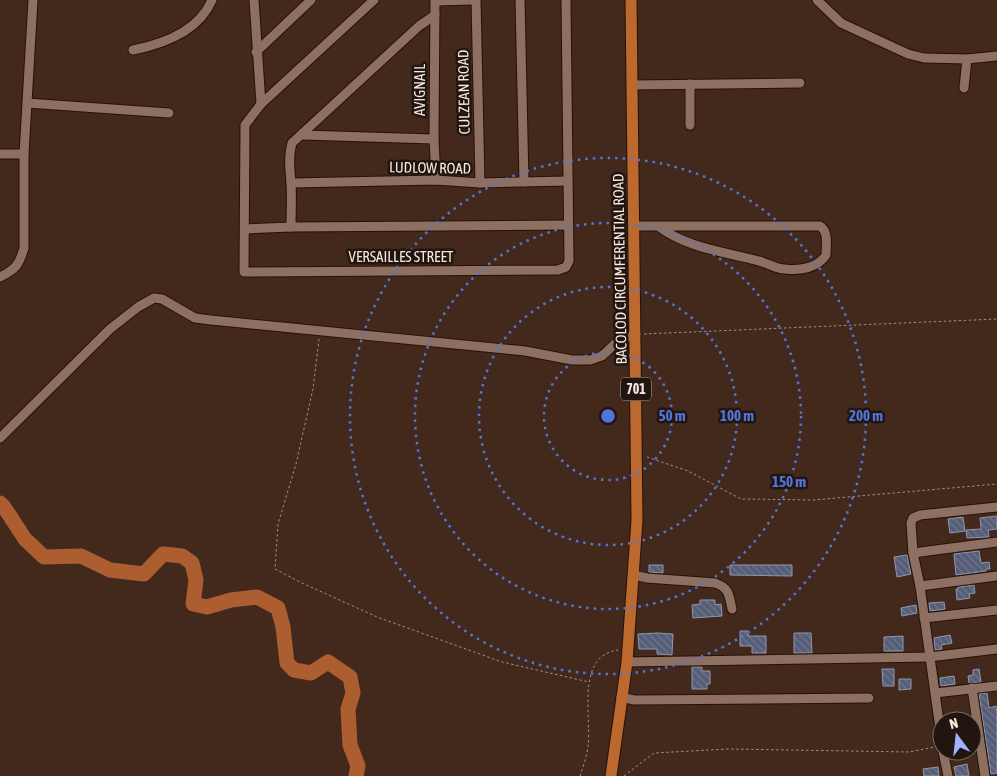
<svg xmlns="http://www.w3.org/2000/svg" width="997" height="776" font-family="'Asap Condensed',sans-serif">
  <defs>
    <pattern id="building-back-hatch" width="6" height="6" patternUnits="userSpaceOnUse" patternTransform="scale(1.25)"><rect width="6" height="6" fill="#565d77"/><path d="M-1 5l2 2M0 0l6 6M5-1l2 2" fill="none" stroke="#6f748a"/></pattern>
  </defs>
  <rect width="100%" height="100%" fill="#42291c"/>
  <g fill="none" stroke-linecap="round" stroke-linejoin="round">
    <path stroke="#ad5e31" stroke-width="15" d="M 0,503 L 4,507 L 25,539 L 44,557 L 81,556 L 110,570 L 144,574 L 163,554 L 182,556 L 192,563 L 196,580 L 193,604 L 207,607 L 231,600 L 257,597 L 278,608 L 283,627 L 287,663 L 294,670 L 311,673 L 328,662 L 350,677 L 353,693 L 348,709 L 350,745 L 358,766 L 356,776"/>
  </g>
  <g fill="url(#building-back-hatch)" stroke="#8f97b3">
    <path d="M 997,516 L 997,529 L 988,530 L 989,537 L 967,538 L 966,530 L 981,529 L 980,518 Z"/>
    <path d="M 963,517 L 965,531 L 950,533 L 948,519 Z"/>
    <path d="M 979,551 L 981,563 L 989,562 L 990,569 L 986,569 L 986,571 L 956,575 L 954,554 Z"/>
    <path d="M 907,555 L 911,574 L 897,577 L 894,557 Z"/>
    <path d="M 649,565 L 663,565 L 663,573 L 649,572 Z"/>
    <path d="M 730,565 L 792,565 L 792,576 L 730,575 Z"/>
    <path d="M 974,585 L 975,593 L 969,594 L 970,598 L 957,600 L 956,589 L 958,589 L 958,587 Z"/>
    <path d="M 700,600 L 715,600 L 715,605 L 721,604 L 722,616 L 693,618 L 692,605 L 700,604 Z"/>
    <path d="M 944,602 L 945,609 L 930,611 L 929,603 Z"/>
    <path d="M 916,605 L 917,613 L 902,616 L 901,608 Z"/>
    <path d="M 740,631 L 749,631 L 748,636 L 766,636 L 766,653 L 752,653 L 752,646 L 740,646 Z"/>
    <path d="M 658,633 L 673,634 L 672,655 L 657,654 L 657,649 L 639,649 L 638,634 Z"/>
    <path d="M 794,633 L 811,633 L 812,653 L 794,653 Z"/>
    <path d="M 950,635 L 952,643 L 941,645 L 942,649 L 935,650 L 934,638 Z"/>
    <path d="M 903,636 L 903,651 L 884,651 L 884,637 Z"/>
    <path d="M 692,667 L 702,667 L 702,671 L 710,671 L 710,684 L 707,684 L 707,689 L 692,689 Z"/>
    <path d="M 882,669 L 894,669 L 894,686 L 883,686 Z"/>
    <path d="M 979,669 L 981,682 L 969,683 L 968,676 L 973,675 L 973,670 Z"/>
    <path d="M 954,676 L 955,684 L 941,686 L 940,678 Z"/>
    <path d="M 899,679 L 911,679 L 911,689 L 899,690 Z"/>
    <path d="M 987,693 L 989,708 L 996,706 L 997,712 L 997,773 L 991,774 L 979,694 Z"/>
    <path d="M 967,764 L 969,776 L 956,776 L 954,767 Z"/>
    <path d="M 938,767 L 939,776 L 924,776 L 923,769 Z"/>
  </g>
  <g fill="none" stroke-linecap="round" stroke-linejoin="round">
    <g stroke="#281105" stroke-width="11">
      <g id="minor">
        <path d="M 254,0 L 261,104"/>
        <path d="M 374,0 L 261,104 L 245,125 L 244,272 L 558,270 L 566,267 L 569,261 L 566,0"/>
        <path d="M 435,0 L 434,139 L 436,180"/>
        <path d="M 476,0 L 480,183"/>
        <path d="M 520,0 L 524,182"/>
        <path d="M 817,0 L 841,23 L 908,54 L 924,58 L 967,59 L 997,56"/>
        <path d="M 435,1 L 473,0"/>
        <path d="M 133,50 C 163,44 199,31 212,0"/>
        <path d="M 256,52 L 311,0"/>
        <path d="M 632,85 L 800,83"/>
        <path d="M 964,88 L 967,59"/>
        <path d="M 27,103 L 169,113"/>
        <path d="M 690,125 L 690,84"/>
        <path d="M 302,135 L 434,139"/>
        <path d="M 0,154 L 24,154"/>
        <path d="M 291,183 L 436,180 L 480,183 L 568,181"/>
        <path d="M 634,226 L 820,226 C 829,232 826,246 826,255 C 818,268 799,271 785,269 C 775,269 768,263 759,261 C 726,252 686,248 658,226"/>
        <path d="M 291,227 C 291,212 292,197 291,183 C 290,169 288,157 292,143 L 419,26 L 435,15"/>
        <path d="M 245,229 L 291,227 L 568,225"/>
        <path d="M 0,277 C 16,269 19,265 24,248 L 24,154 L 33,0"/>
        <path d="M 0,438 L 110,329 L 138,307 L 154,298 L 162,299 L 195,318 L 211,320 L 525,351 L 572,360 L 590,360 L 602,356 L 619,340 L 636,334"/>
        <path d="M 913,553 L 997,542"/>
        <path d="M 634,575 L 647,578 L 715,583 C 730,588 729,596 732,609"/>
        <path d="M 920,586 L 997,576"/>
        <path d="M 924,618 L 997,610"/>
        <path d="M 627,662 L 929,657 L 997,649"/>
        <path d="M 972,688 L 985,776"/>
        <path d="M 935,693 L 997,686"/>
        <path d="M 621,697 L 634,700 L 869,698"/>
        <path d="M 942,743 L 920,586 L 913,553 L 911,523 L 913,518 L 920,515 L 997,507"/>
        <path d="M 943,751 L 948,776"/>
      </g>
    </g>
    <g stroke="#281105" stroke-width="13">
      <path id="major" d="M 611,776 L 627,662 L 637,520 L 631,0"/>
    </g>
    <g stroke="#a48f84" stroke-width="1" stroke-dasharray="2.5 2.5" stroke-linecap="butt">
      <path d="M 644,334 L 997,319"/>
      <path d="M 319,339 L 313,389 L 296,464 L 278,524 L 275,569 L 302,583 L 377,617 L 502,662 L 589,682"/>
      <path d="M 647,457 L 688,471 L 741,499 L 813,500 L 997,484"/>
      <path d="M 580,776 C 583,767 587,756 588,746 C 592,717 575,656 618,650"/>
      <path d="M 624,776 L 654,753 L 729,749 L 909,752 L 935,747"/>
    </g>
    <use href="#minor" stroke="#8d7061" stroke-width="9"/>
    <use href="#major" stroke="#bb692f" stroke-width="11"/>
  </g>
  <g fill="none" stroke="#5474da" stroke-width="2.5" stroke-dasharray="2.5 5">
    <circle cx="608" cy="416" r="64"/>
    <circle cx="608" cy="416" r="129"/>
    <circle cx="608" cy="416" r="193"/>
    <circle cx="608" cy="416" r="258"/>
  </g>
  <g text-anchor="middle" stroke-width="5" stroke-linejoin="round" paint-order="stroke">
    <rect fill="#20150f" stroke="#b7a9a1" stroke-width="1" x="621" y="377.5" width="30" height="23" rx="4"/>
    <g font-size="14" font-weight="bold" fill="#f8e8df">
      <text x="636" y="394">701</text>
    </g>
    <g font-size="15" fill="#f8e8df" stroke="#20150f">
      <text transform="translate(420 90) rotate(-90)" y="5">AVIGNAIL</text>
      <text transform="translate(464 92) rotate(-91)" y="5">CULZEAN ROAD</text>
      <text transform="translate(430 168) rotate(1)" y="5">LUDLOW ROAD</text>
      <text x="401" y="262">VERSAILLES STREET</text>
      <text transform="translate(620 269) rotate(-91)" y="5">BACOLOD CIRCUMFERENTIAL ROAD</text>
    </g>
  </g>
  <circle cx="608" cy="416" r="8" fill="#5474da" stroke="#20150f" stroke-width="2.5"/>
  <g font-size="15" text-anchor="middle" font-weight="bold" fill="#5474da" stroke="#20150f" stroke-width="5" stroke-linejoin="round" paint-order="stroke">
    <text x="672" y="421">50 m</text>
    <text x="737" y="421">100 m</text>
    <text x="866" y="421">200 m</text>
    <text x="789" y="487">150 m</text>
  </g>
  <g transform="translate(957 736) rotate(345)"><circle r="24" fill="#20150f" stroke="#766962"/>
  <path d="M0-4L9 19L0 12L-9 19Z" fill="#a1b3fd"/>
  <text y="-8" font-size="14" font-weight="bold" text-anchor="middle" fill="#f8e8df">N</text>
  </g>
</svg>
